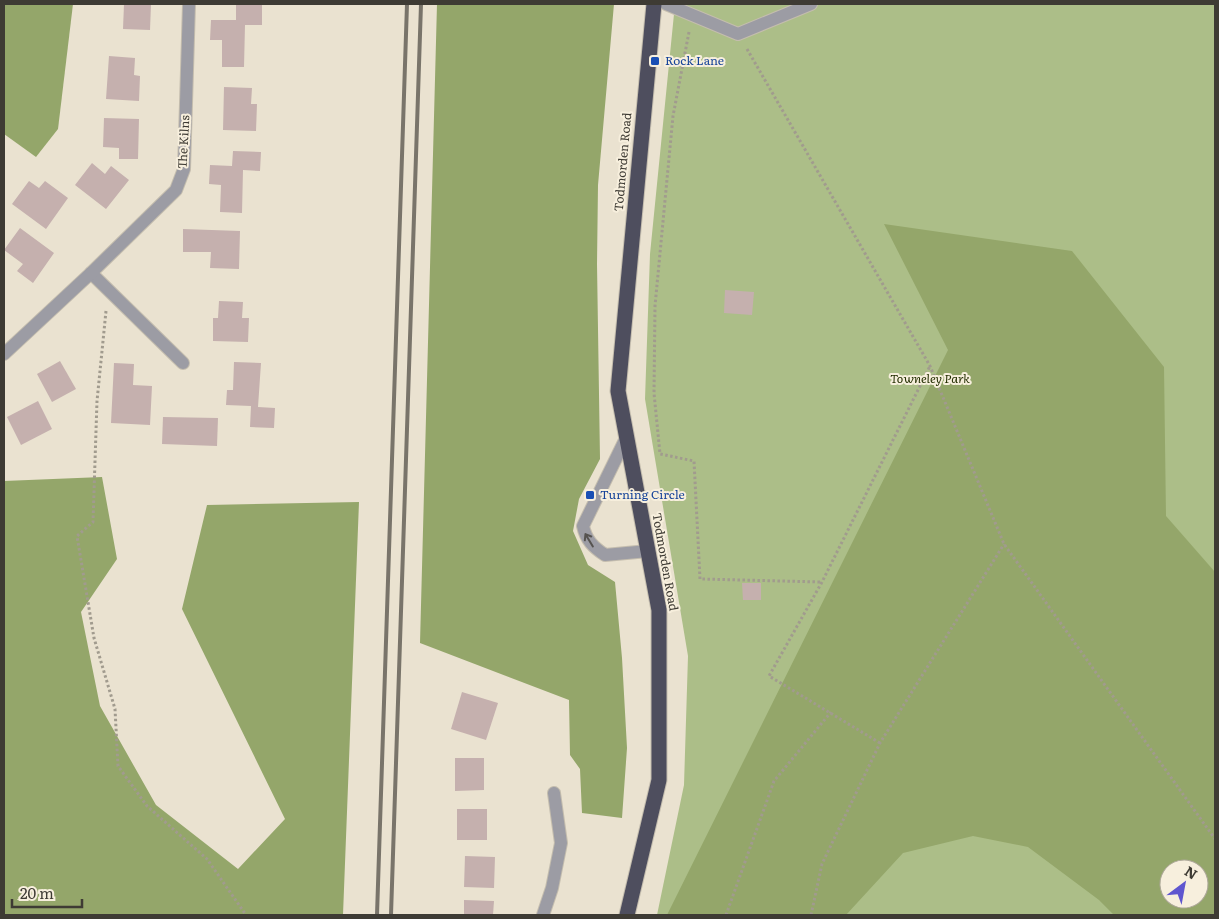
<svg xmlns="http://www.w3.org/2000/svg" width="1219" height="919" font-family="Literata,serif">
  <rect width="100%" height="100%" fill="#eae2d0"/>
  <path fill="#acbe88" fill-rule="evenodd" d="M 675,4 L 1215,4 L 1215,915 L 657,915 L 684,785 L 688,656 L 645,399 L 650,254 ZM 1169,869 L 1199,869 L 1199,899 L 1169,899 Z"/>
  <g fill="#94a66a" fill-rule="evenodd">
    <path d="M 4,4 L 73,4 L 58,129 L 36,157 L 4,134 Z"/>
    <path d="M 437,4 L 614,4 L 598,185 L 597,264 L 600,459 L 579,499 L 573,531 L 588,565 L 615,582 L 622,658 L 627,748 L 622,818 L 582,813 L 580,769 L 570,755 L 569,700 L 420,643 Z"/>
    <path d="M 884,224 L 1072,251 L 1164,367 L 1166,516 L 1215,572 L 1215,915 L 1114,915 L 1099,900 L 1028,847 L 973,836 L 903,853 L 846,915 L 667,915 L 948,350 ZM 1169,869 L 1199,869 L 1199,899 L 1169,899 Z"/>
    <path d="M 102,477 L 117,559 L 81,612 L 100,706 L 156,805 L 238,869 L 285,819 L 182,609 L 207,505 L 359,502 L 343,915 L 4,915 L 4,481 Z"/>
  </g>
  <g fill="#c5b0ae">
    <path d="M 124,4 L 151,4 L 150,30 L 123,29 Z"/>
    <path d="M 236,5 L 262,5 L 262,25 L 245,25 L 244,67 L 222,67 L 222,40 L 210,40 L 211,20 L 236,20 Z"/>
    <path d="M 109,56 L 135,58 L 134,75 L 140,76 L 139,101 L 106,99 Z"/>
    <path d="M 224,87 L 252,88 L 251,104 L 257,104 L 256,131 L 223,130 Z"/>
    <path d="M 104,118 L 139,119 L 138,159 L 119,159 L 119,148 L 103,147 Z"/>
    <path d="M 233,151 L 261,152 L 260,171 L 243,170 L 242,213 L 220,212 L 221,185 L 209,184 L 210,165 L 232,166 Z"/>
    <path d="M 92,163 L 105,174 L 111,166 L 129,180 L 106,209 L 75,185 Z"/>
    <path d="M 29,181 L 39,188 L 45,181 L 68,198 L 46,229 L 12,204 Z"/>
    <path d="M 20,228 L 54,253 L 33,283 L 17,271 L 23,264 L 4,250 Z"/>
    <path d="M 183,229 L 240,231 L 239,269 L 210,268 L 211,252 L 183,252 Z"/>
    <path d="M 725,290 L 754,292 L 752,315 L 724,313 Z"/>
    <path d="M 219,301 L 243,302 L 242,318 L 249,318 L 248,342 L 213,341 L 213,318 L 218,318 Z"/>
    <path d="M 60,361 L 76,389 L 52,402 L 37,374 Z"/>
    <path d="M 234,362 L 261,363 L 258,407 L 275,408 L 274,428 L 250,427 L 251,406 L 226,405 L 227,390 L 233,390 Z"/>
    <path d="M 114,363 L 134,364 L 133,385 L 152,386 L 150,425 L 111,423 Z"/>
    <path d="M 38,401 L 52,429 L 21,445 L 7,417 Z"/>
    <path d="M 163,417 L 218,418 L 217,446 L 162,444 Z"/>
    <path d="M 742,583 L 761,583 L 761,600 L 743,600 Z"/>
    <path d="M 462,692 L 498,703 L 486,740 L 451,729 Z"/>
    <path d="M 455,758 L 484,758 L 484,790 L 455,791 Z"/>
    <rect x="457" y="809" width="30" height="31"/>
    <path d="M 465,856 L 495,857 L 494,888 L 464,887 Z"/>
    <path d="M 464,900 L 494,901 L 493,915 L 464,915 Z"/>
  </g>
  <g fill="none" stroke-linecap="round" stroke-linejoin="round">
    <g stroke="#c4bdae" stroke-width="14">
      <g id="minor">
        <path d="M 666,4 L 738,34 L 811,4"/>
        <path d="M 91,273 L 183,363"/>
        <path d="M 4,354 L 91,273 L 176,190 L 184,169 L 189,4"/>
        <path d="M 627,436 L 583,526 C 586,540 593,547 605,555 L 648,551"/>
        <path d="M 543,915 L 552,888 L 561,843 L 554,793"/>
      </g>
    </g>
    <g stroke="#c4bdae" stroke-width="17">
      <path id="highway" d="M 627,915 L 659,780 L 659,610 L 618,391 L 654,4"/>
    </g>
    <g stroke="#a19b8e" stroke-width="3" stroke-dasharray="2.5 2.5" stroke-linecap="butt">
      <path d="M 689,32 L 673,116 L 655,306 L 654,393 L 660,454 L 694,461 L 700,579 L 822,582"/>
      <path d="M 747,49 L 930,366 L 1004,544 L 1215,839"/>
      <path d="M 106,311 L 97,401 L 93,522 L 77,536 L 94,638 L 115,709 L 118,766 L 147,806 L 207,859 L 246,915"/>
      <path d="M 880,743 L 769,676 L 822,582 L 930,366"/>
      <path d="M 726,915 L 774,781 L 831,712"/>
      <path d="M 811,915 L 822,864 L 880,743 L 1004,544"/>
    </g>
    <use href="#minor" stroke="#9c9ca4" stroke-width="12"/>
    <use href="#highway" stroke="#4e4e5e" stroke-width="15"/>
    <g stroke="#79746a" stroke-width="4">
      <path d="M 377,915 L 407,4"/>
      <path d="M 391,915 L 421,4"/>
    </g>
  </g>
  <defs><path id="oneway-shaft" d="M-6 0H5M1.5-3L5.5 0L1.5 3" fill="none" stroke-width="1.6" stroke-linecap="round" stroke-linejoin="round" transform="scale(1.25)"/></defs>
  <use stroke="#565350" href="#oneway-shaft" transform="translate(589 540) rotate(-121)"/>
  <g fill="#1a4fb4" stroke="#f7efdd" stroke-width="2">
    <rect x="650" y="56" width="10" height="10" rx="2.5"/>
    <rect x="585" y="490" width="10" height="10" rx="2.5"/>
  </g>
  <g text-anchor="middle" stroke-width="4" stroke-linejoin="round" paint-order="stroke">
    <g font-size="12" fill="#164399" stroke="#f7efdd" text-anchor="start">
      <text x="665" y="65">Rock Lane</text>
      <text x="600" y="499">Turning Circle</text>
    </g>
    <g font-size="12" fill="#3e3b34" stroke="#f7efdd">
      <text transform="translate(184 142) rotate(-87)" y="4">The Kilns</text>
      <text transform="translate(623 162) rotate(-85)" y="4">Todmorden Road</text>
      <text transform="translate(665 562) rotate(80)" y="4">Todmorden Road</text>
    </g>
    <g font-size="12" font-style="italic" fill="#232e00" stroke="#f7efdd">
      <text x="930" y="383">Towneley Park</text>
    </g>
  </g>
  <rect width="1219" height="919" fill="none" stroke="#3e3b34" stroke-width="10"/>
  <g transform="translate(1184 884) rotate(32)"><circle r="24" fill="#f7efdd" stroke="#ada799"/>
  <path d="M0-4L9 19L0 12L-9 19Z" fill="#5f56cf"/>
  <text y="-8" font-size="14" font-weight="bold" text-anchor="middle" fill="#3e3b34">N</text>
  </g>
  <path d="M12 899v8h70v-8" fill="none" stroke="#3e3b34" stroke-width="2.5"/>
  <text x="20" y="899" font-size="15" fill="#3e3b34" stroke="#f7efdd" stroke-width="4" paint-order="stroke">20 m</text>
</svg>
